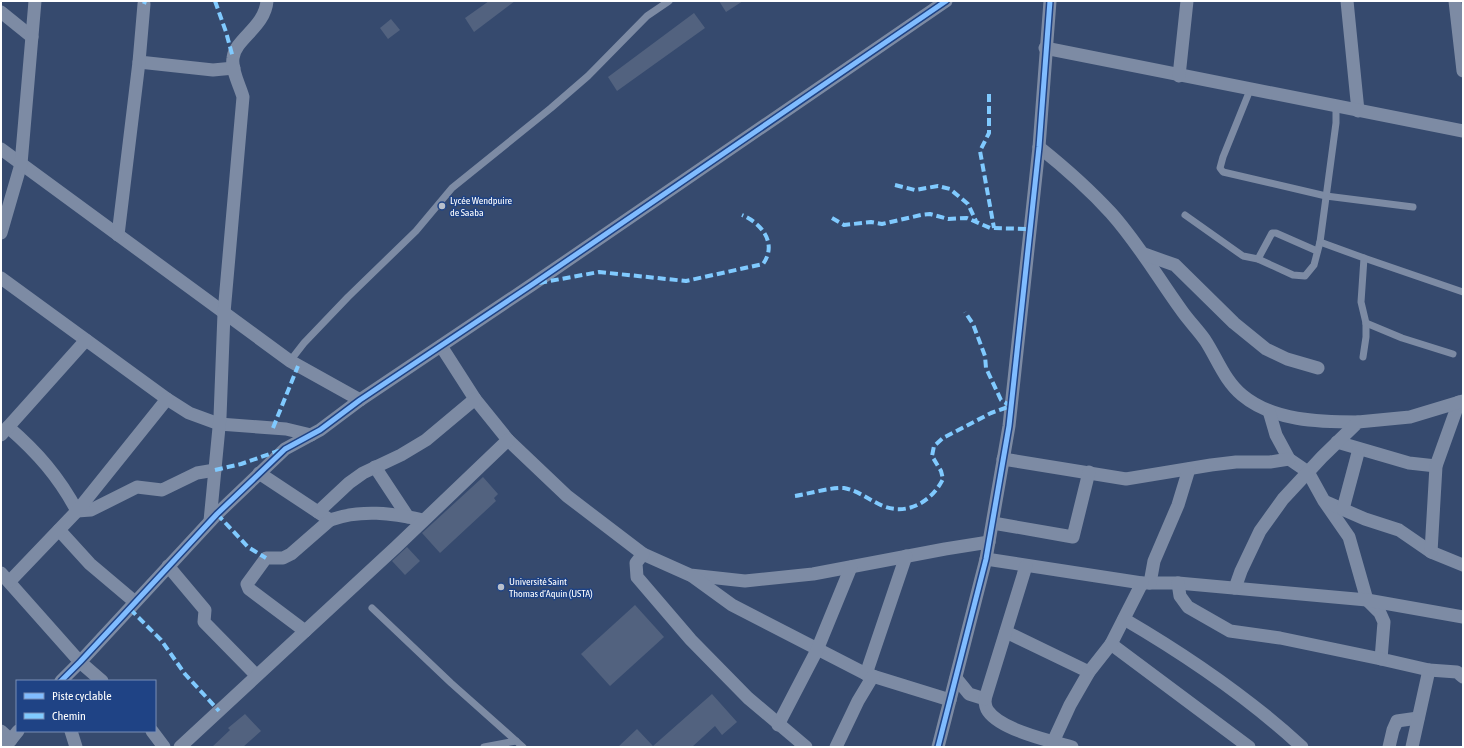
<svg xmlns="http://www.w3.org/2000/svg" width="1464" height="748" font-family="'Asap Condensed',sans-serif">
  <rect width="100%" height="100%" fill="#364a6e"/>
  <g fill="#52627f">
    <path d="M 489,1 L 515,1 L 474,32 L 465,18 Z"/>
    <path d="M 719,1 L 743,1 L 726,12 Z"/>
    <path d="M 694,13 L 705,28 L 617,91 L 608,77 Z"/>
    <path d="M 391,19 L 400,30 L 388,39 L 380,28 Z"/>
    <path d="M 483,477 L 498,494 L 494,498 L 496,501 L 440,553 L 422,533 Z"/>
    <path d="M 407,547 L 420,561 L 405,575 L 392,561 Z"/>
    <path d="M 635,605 L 664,637 L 610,686 L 581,654 Z"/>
    <path d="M 712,694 L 737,722 L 722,735 L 715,726 L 692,747 L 618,747 L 637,729 L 653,746 Z"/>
    <path d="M 245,714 L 261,731 L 243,747 L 212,747 L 230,730 L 228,728 Z"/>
  </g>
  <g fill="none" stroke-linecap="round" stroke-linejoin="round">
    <g stroke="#7d8ba4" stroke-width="7">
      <path d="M 1250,90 L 1223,157 L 1220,168 L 1223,172 L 1326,196 L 1413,207"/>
      <path d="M 1185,215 L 1243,256 L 1258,259 L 1293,275 L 1305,276 L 1314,265 L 1320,242 L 1336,123 L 1336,106"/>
      <path d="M 1320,242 L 1364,258 L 1361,302 L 1366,323 L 1366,337 L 1363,357"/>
      <path d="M 1364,258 L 1463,292"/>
      <path d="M 1258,259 L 1272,233 L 1276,233 L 1317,251"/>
      <path d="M 1366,323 L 1402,338 L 1453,354"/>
      <path d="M 290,361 L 304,343 L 348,297 L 416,231 L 452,188 L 551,108 L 588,76 L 647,16 L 669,1"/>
      <path d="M 372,608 L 451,683 L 523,747"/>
      <path d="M 484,747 L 516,741"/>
    </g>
    <g stroke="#7d8ba4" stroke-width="13">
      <path d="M 1347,1 L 1358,111"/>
      <path d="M 1455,1 L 1463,71"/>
      <path d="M 1,12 L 32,37"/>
      <path d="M 1045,48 L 1463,131"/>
      <path d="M 139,62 L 213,70 L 234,68"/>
      <path d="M 1179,76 L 1187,1"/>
      <path d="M 1039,147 C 1064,167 1089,189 1111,213 C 1138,243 1158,278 1182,311 C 1189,321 1198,330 1205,340 C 1217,358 1224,380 1242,395 C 1273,421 1319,422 1358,422"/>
      <path d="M 1,149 L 290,361 L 360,400"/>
      <path d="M 1,233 L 21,164 L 35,1"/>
      <path d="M 118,235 L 139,62 L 144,4"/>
      <path d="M 1144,254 L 1175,265 L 1234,323 L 1266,349 L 1287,359 L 1318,368"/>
      <path d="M 1,278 L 167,399 L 189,413 L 219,424 L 286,429 L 311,435"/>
      <path d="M 441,346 L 475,399 L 508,440 L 567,496 L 643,554 L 690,575 L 745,581 L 813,574 L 945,549 L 989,542"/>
      <path d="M 1269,411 L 1276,435 L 1289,459 L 1308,472 L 1324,501 L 1349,537 L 1367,600 L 1380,613 L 1384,622 L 1381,659 L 1429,670 L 1457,672 L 1463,677"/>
      <path d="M 8,427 C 37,452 59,477 77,511 L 91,510 L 137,487 L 162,490 L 197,473 L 215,470"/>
      <path d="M 1,435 L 86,340"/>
      <path d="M 1337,442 L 1409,463 L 1436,466"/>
      <path d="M 1003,459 L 1126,479 L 1211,465 L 1236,462 L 1270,462 L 1289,459"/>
      <path d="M 375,467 L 408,517"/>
      <path d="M 259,473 L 330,520 C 361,509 392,513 423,520"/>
      <path d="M 1326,502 L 1365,519 L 1399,530 L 1431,552 L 1463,565"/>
      <path d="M 1343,509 L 1359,449"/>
      <path d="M 318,512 L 349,483 L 363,473 L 401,455 L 426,440 L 475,399"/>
      <path d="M 210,521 L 220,417 L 224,313 L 243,97 C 240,86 231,70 233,58 C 235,39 265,27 267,1"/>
      <path d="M 993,523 L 1073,537 L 1089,472"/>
      <path d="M 59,530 L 90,564 L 135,602"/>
      <path d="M 1431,552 L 1436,466 L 1459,402"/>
      <path d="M 643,554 L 636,563 L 637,577 L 691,640 L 748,698 L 806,747"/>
      <path d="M 986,559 L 1142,583 L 1178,583 L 1367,600 L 1463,617"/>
      <path d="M 168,566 L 205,610 L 204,622 L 256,675"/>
      <path d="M 1,573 L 80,662 L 102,681"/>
      <path d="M 692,576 L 732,605 L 866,674 L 950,700"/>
      <path d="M 10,581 L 77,511 L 167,399"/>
      <path d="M 1150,583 L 1154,561 L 1178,505 L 1189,469"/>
      <path d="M 1178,583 L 1180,596 L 1188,607 L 1230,631 L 1280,638 L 1381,659"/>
      <path d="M 1235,588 L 1241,571 L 1260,531 L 1283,499 L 1322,457 L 1358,422 L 1410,417 L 1463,401"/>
      <path d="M 1124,619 C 1184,654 1251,700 1302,747"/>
      <path d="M 305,631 L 249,589 L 247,584 L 266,558 L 283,558 L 291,554 L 330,520"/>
      <path d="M 1006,632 L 1089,672"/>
      <path d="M 1111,644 L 1249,747"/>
      <path d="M 866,674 L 906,556"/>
      <path d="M 956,678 L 969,694 L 985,699 C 985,703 985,707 988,711 C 1001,730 1050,741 1072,747"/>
      <path d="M 61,681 L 80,662 L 217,514 L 285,449 L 320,430 L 360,400 L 533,284 L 946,1"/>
      <path d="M 985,699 L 1026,566"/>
      <path d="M 778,725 L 817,650 L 851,567"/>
      <path d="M 1,731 L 11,740"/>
      <path d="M 71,731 L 76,747"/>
      <path d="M 152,731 L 164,747"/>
      <path d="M 1053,742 L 1070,705 L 1089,672 L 1111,644 L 1142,583"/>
      <path d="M 5,747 L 18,731"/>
      <path d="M 180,747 L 396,547 L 508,440"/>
      <path d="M 836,747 L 858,701 L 873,676"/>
      <path d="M 938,747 L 986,559 L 1009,426 L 1039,147 L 1050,1"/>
      <path d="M 1389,747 L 1393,730 L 1397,721 L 1418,718"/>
      <path d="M 1412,747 L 1429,670"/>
    </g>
    <g stroke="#80caff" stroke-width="4" stroke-dasharray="8 4" stroke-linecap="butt">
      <path d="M 215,1 L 226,32 L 233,58"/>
      <path d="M 144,4 L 145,1"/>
      <path d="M 989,94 L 989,133 L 980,151 L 994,228"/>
      <path d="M 895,185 L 915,190 L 938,186 L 950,189 L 968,204 L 976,221"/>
      <path d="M 832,218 L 844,225 L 871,222 L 882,224 L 921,215 L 930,214 L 948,219 L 967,218 L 990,228 L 1030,229"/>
      <path d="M 539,283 L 599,272 L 686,281 L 763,264 C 778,243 761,223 742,215"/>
      <path d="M 273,428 L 298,366"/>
      <path d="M 215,470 L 241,464 L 281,450"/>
      <path d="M 795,496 C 808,494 831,487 844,488 C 859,491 869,500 883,506 C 908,516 932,501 943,479 L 941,471 L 932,456 L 934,446 L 943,438 L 991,413 L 1011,406 L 1001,400 L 986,368 L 985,356 L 973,324 L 965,312"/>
      <path d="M 217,514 L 248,547 L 266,558"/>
      <path d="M 130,609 L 161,640 L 185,674 L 219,711"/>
    </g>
    <g stroke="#1f4385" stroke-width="8">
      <g id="cycleway">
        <path d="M 61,681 L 80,662 L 217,514 L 285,449 L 320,430 L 360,400 L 533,284 L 946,1"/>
        <path d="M 938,747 L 986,559 L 1009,426 L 1039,147 L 1050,1"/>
      </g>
    </g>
    <use href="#cycleway" stroke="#80bcff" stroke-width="5"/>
  </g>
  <g fill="#b9c0cc" stroke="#1f4385" stroke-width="1.5">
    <circle cx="442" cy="206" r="4"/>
    <circle cx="501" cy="587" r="4"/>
  </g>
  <g text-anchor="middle" stroke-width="3" stroke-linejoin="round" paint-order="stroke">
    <g font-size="10" fill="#fff" stroke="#1f4385" text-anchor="start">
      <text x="450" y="204">Lycée Wendpuire<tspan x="450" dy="12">de Saaba</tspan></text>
      <text x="509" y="585">Université Saint<tspan x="509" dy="12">Thomas d’Aquin (USTA)</tspan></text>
    </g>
  </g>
  <rect width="1464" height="748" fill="none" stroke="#ffffff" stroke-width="4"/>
  <rect x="16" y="680" width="140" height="52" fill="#1f4385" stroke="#798eb6"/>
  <rect x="24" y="693" width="20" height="6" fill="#80bcff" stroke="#798eb6"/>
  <text x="52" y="700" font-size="12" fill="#ffffff">Piste cyclable</text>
  <rect x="24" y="713" width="20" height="6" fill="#80caff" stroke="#798eb6"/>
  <text x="52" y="720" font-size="12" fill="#ffffff">Chemin</text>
</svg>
